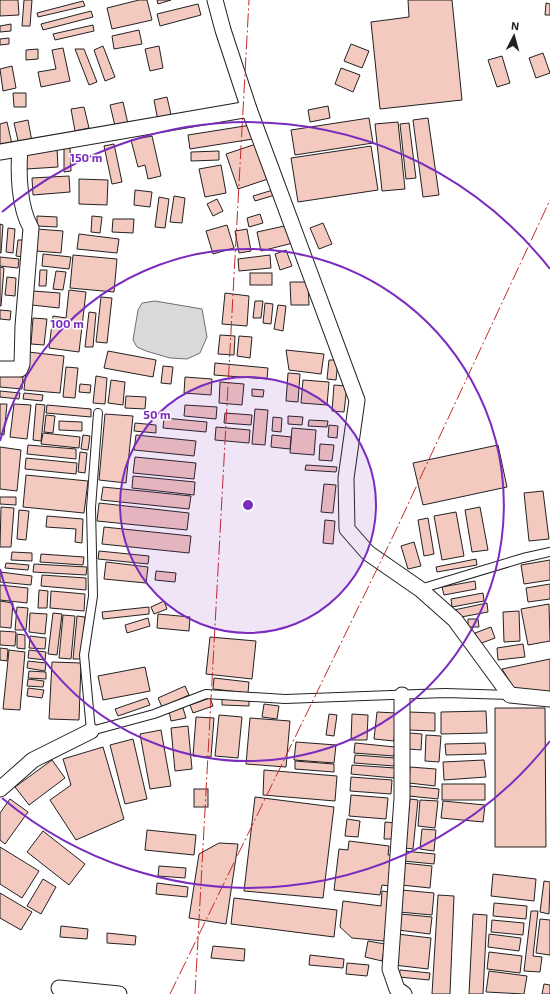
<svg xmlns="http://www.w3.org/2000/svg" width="550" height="994" font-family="'Exo 2',sans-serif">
  <rect width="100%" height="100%" fill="#fff"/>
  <path fill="#d9d9d9" stroke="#6f6f6f" d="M 155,301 L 202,309 L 207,337 L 200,353 L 187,359 L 170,358 L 146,351 L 137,347 L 133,340 L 138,310 L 142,303 Z"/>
  <g fill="#f3c9c0" stroke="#222">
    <path d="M 0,0 L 18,0 L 19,15 L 0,16 Z"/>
    <path d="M 24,0 L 32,0 L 30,26 L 22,26 Z"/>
    <path d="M 139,0 L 147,0 L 152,20 L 112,29 L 107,8 Z"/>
    <path d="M 157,0 L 171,0 L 158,4 Z"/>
    <path d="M 408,0 L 452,0 L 462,100 L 380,109 L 371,22 L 409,17 Z"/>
    <path d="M 83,1 L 85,6 L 38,17 L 37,13 Z"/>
    <path d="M 546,3 L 550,4 L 550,15 L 545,15 Z"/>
    <path d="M 198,4 L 201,15 L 160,26 L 157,14 Z"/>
    <path d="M 91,11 L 93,17 L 43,30 L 41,24 Z"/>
    <path d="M 11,24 L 11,31 L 0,32 L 0,26 Z"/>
    <path d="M 93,25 L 94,31 L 55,40 L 53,34 Z"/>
    <path d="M 139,30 L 142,44 L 114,49 L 112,36 Z"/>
    <path d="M 9,38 L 9,44 L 0,45 L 0,39 Z"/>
    <path d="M 351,44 L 369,51 L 362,68 L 344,61 Z"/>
    <path d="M 103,46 L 115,77 L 105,81 L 94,50 Z"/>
    <path d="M 159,46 L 163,68 L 150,71 L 145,49 Z"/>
    <path d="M 63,48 L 70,81 L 41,87 L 38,72 L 56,69 L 52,50 Z"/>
    <path d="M 38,49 L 38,59 L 26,60 L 26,50 Z"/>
    <path d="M 75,49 L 84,49 L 97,82 L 89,85 Z"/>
    <path d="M 543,53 L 550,73 L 536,78 L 529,58 Z"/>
    <path d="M 502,56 L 510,83 L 497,87 L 488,60 Z"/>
    <path d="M 12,66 L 16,88 L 3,91 L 0,69 Z"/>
    <path d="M 341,68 L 360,75 L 353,92 L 335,84 Z"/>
    <path d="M 13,93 L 26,93 L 26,107 L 14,107 Z"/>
    <path d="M 167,97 L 172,119 L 158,121 L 154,100 Z"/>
    <path d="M 123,102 L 128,124 L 115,126 L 110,105 Z"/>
    <path d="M 328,106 L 330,118 L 310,122 L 308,110 Z"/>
    <path d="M 84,107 L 89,128 L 75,131 L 71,109 Z"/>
    <path d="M 369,118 L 373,143 L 295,155 L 291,130 Z"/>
    <path d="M 428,118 L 439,195 L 423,197 L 413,120 Z"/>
    <path d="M 28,120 L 32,142 L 19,145 L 14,123 Z"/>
    <path d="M 7,122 L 12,144 L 0,147 L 0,124 Z"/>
    <path d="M 398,122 L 405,189 L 382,191 L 375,124 Z"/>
    <path d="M 409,123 L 416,178 L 406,179 L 400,124 Z"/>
    <path d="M 251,125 L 253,139 L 190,149 L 188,135 Z"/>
    <path d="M 152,136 L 161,176 L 148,179 L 145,165 L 138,167 L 131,140 Z"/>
    <path d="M 259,143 L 271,178 L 238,189 L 226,154 Z"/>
    <path d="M 114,144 L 122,182 L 112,184 L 104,146 Z"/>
    <path d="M 371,146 L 378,190 L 298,202 L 291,158 Z"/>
    <path d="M 64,148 L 70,148 L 71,171 L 64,172 Z"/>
    <path d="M 57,149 L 58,167 L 26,169 L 25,151 Z"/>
    <path d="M 219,151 L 219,160 L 191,161 L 191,152 Z"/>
    <path d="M 221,165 L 226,193 L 205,197 L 199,169 Z"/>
    <path d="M 69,176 L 70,192 L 33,195 L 32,178 Z"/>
    <path d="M 79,179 L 108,180 L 107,205 L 79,204 Z"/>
    <path d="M 135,190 L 152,192 L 150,207 L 134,205 Z"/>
    <path d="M 273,190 L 275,195 L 255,201 L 253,196 Z"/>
    <path d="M 174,196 L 185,198 L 182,223 L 170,222 Z"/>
    <path d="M 159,197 L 169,199 L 165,228 L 155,227 Z"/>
    <path d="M 217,199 L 223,211 L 213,216 L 207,204 Z"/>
    <path d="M 260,214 L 263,223 L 249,227 L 247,218 Z"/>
    <path d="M 37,216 L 57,217 L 57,227 L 37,226 Z"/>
    <path d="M 92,216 L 102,217 L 100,233 L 91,232 Z"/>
    <path d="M 113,219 L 134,219 L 133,233 L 112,232 Z"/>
    <path d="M 323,223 L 332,244 L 319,249 L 310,228 Z"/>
    <path d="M 0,224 L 3,225 L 1,253 L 0,253 Z"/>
    <path d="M 227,225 L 234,248 L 213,254 L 206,231 Z"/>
    <path d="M 289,225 L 293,243 L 261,251 L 257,232 Z"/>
    <path d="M 8,228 L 15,229 L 13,253 L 6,252 Z"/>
    <path d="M 37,229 L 63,231 L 61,253 L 36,251 Z"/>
    <path d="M 247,229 L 251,251 L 239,253 L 235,231 Z"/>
    <path d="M 79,234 L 119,239 L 117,253 L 77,249 Z"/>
    <path d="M 18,240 L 24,240 L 23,257 L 16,256 Z"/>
    <path d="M 286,250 L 292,266 L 280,270 L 275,254 Z"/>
    <path d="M 43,254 L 71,257 L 69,269 L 42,266 Z"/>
    <path d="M 73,255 L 117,259 L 114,292 L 70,288 Z"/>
    <path d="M 270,255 L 271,268 L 239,271 L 238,259 Z"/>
    <path d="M 0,257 L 19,259 L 18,268 L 0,266 Z"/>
    <path d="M 0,267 L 4,268 L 1,306 L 0,306 Z"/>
    <path d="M 40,270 L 47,270 L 46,286 L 39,286 Z"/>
    <path d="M 56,271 L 66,272 L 63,290 L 53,289 Z"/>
    <rect x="250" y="273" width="22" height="12"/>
    <path d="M 7,277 L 16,278 L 15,296 L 5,295 Z"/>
    <path d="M 290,282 L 308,282 L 309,305 L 291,305 Z"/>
    <path d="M 69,290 L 86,292 L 79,352 L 49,348 L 53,316 L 66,318 Z"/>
    <path d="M 33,291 L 60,293 L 59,308 L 32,305 Z"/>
    <path d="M 225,293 L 249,296 L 247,326 L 222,324 Z"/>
    <path d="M 101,297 L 112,298 L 107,343 L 96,342 Z"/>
    <path d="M 255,301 L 263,301 L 261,318 L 253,318 Z"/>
    <path d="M 265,303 L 273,304 L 271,324 L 263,323 Z"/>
    <path d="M 278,305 L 286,306 L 283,331 L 274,329 Z"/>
    <path d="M 0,310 L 11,311 L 10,320 L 0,319 Z"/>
    <path d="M 89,312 L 96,313 L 93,347 L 85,347 Z"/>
    <path d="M 33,318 L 47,319 L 44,345 L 31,344 Z"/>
    <path d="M 220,335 L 235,336 L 234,355 L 218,354 Z"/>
    <path d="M 239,336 L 252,337 L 250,358 L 237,356 Z"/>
    <path d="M 286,350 L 324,354 L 321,374 L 289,370 Z"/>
    <path d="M 108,351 L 156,360 L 153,377 L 104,368 Z"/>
    <path d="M 28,352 L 64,356 L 60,393 L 24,390 Z"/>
    <path d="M 329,360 L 338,360 L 336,380 L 327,379 Z"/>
    <path d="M 215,363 L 268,368 L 267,379 L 214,375 Z"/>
    <path d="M 163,366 L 173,367 L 171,384 L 161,383 Z"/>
    <path d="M 66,367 L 78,368 L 75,398 L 63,397 Z"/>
    <path d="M 288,373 L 300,374 L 298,402 L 286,401 Z"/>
    <path d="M 0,374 L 23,377 L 22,389 L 0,387 Z"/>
    <path d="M 96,376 L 107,378 L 105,404 L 93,403 Z"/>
    <path d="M 185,377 L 212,379 L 211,395 L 184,393 Z"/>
    <path d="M 111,380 L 125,382 L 123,405 L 108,403 Z"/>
    <path d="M 303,380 L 329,382 L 327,405 L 301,403 Z"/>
    <path d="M 220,382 L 244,384 L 242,405 L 219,403 Z"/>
    <path d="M 80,384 L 91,385 L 90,393 L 79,392 Z"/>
    <path d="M 334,385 L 347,386 L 344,412 L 332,411 Z"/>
    <path d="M 252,389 L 264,390 L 263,397 L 252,396 Z"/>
    <path d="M 0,391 L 20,393 L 19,399 L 0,397 Z"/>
    <path d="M 24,393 L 43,395 L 42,401 L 23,399 Z"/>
    <path d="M 126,396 L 146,397 L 145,409 L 125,408 Z"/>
    <path d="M 0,404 L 7,404 L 4,435 L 0,434 Z"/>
    <path d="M 14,404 L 31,405 L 27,439 L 10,437 Z"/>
    <path d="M 36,404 L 45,405 L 41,441 L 33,440 Z"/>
    <path d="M 47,405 L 91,409 L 91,417 L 46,413 Z"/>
    <path d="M 185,405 L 217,407 L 216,419 L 184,416 Z"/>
    <path d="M 255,409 L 268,410 L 265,445 L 252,444 Z"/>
    <path d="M 225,413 L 252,415 L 251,425 L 224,423 Z"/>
    <path d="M 105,414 L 133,416 L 126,483 L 99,480 Z"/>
    <path d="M 46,415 L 55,416 L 53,433 L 44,432 Z"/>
    <path d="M 288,416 L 303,417 L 302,425 L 288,424 Z"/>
    <path d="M 273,417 L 282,418 L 281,432 L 272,431 Z"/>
    <path d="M 164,418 L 207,422 L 206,432 L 163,428 Z"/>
    <path d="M 309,420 L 328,421 L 327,427 L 308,426 Z"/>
    <path d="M 59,421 L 82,422 L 82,431 L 59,430 Z"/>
    <path d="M 135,423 L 156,425 L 156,433 L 134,431 Z"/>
    <path d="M 329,425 L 338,426 L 337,438 L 328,437 Z"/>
    <path d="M 216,427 L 250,430 L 249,443 L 215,440 Z"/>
    <path d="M 292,428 L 316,430 L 314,455 L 290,453 Z"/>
    <path d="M 43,433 L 80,437 L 79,448 L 41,444 Z"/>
    <path d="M 83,435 L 90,436 L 88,450 L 81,449 Z"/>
    <path d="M 136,435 L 196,441 L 194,456 L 134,450 Z"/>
    <path d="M 272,435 L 291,437 L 290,449 L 271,447 Z"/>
    <path d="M 320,444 L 334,445 L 332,461 L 319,460 Z"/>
    <path d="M 28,445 L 76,449 L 76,459 L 27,454 Z"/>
    <path d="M 498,445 L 507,487 L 423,505 L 413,463 Z"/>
    <path d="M 0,447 L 21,450 L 17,491 L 0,489 Z"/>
    <path d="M 80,452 L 87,453 L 85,473 L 78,472 Z"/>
    <path d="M 135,457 L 196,463 L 194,479 L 133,473 Z"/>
    <path d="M 26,458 L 77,463 L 76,474 L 25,469 Z"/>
    <path d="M 306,465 L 337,467 L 336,472 L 305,470 Z"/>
    <path d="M 26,475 L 88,481 L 84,513 L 23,507 Z"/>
    <path d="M 133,476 L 195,482 L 194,495 L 132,488 Z"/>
    <path d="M 324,484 L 336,485 L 333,513 L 321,512 Z"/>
    <path d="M 103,487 L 191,496 L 189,509 L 101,500 Z"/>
    <path d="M 543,491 L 549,539 L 529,541 L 524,493 Z"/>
    <path d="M 0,497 L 16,497 L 16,505 L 0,504 Z"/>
    <path d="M 99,503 L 189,513 L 187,530 L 97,521 Z"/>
    <path d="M 1,507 L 14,508 L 11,547 L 0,547 Z"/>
    <path d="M 480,507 L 488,550 L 472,552 L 465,510 Z"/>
    <path d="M 19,510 L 29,511 L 26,540 L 17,539 Z"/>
    <path d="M 456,512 L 464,556 L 442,560 L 434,516 Z"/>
    <path d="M 47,516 L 83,519 L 82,543 L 75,542 L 76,529 L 46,527 Z"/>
    <path d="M 428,518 L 434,554 L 424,556 L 418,520 Z"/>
    <path d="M 325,520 L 335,521 L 333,544 L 323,543 Z"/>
    <path d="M 104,527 L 191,536 L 189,553 L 102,544 Z"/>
    <path d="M 414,542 L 421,566 L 408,569 L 401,546 Z"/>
    <path d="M 99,551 L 149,556 L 148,564 L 98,559 Z"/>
    <path d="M 12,552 L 32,553 L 32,561 L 11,560 Z"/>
    <path d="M 41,554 L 84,557 L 83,565 L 40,562 Z"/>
    <path d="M 476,559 L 477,565 L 437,572 L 436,567 Z"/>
    <path d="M 550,560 L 550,580 L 524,584 L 521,565 Z"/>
    <path d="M 106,562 L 148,567 L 146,583 L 104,579 Z"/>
    <path d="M 6,563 L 29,565 L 28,570 L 5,568 Z"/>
    <path d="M 34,564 L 87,567 L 86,575 L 33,572 Z"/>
    <path d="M 156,571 L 176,573 L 175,582 L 155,580 Z"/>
    <path d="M 0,572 L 32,576 L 31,585 L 0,582 Z"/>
    <path d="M 42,575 L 86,578 L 86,590 L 41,586 Z"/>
    <path d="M 475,581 L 476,589 L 444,595 L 442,587 Z"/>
    <path d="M 550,584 L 550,599 L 528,602 L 526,588 Z"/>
    <path d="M 0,585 L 28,588 L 27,603 L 0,600 Z"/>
    <path d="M 39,590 L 48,591 L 47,608 L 38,608 Z"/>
    <path d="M 51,591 L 85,594 L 84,611 L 50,608 Z"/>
    <path d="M 483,593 L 484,601 L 452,607 L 451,599 Z"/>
    <path d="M 0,601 L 13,603 L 11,628 L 0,627 Z"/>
    <path d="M 164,601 L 167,609 L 154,614 L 151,607 Z"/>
    <path d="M 487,603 L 488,612 L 456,618 L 454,610 Z"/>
    <path d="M 549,604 L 550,641 L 528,645 L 521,609 Z"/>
    <path d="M 17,607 L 28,608 L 26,630 L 15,630 Z"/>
    <path d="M 149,607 L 149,614 L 103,619 L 102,612 Z"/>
    <path d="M 519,611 L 520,641 L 504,642 L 503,612 Z"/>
    <path d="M 30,613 L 47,614 L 45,634 L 29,632 Z"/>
    <path d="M 53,613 L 62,614 L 57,655 L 48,654 Z"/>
    <path d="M 158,614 L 190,617 L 189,631 L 157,628 Z"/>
    <path d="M 63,615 L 75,616 L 71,659 L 59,658 Z"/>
    <path d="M 77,616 L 85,617 L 81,659 L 73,659 Z"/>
    <path d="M 148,618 L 150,626 L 127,633 L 125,625 Z"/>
    <path d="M 468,619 L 478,619 L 479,627 L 468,627 Z"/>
    <path d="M 491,627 L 495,638 L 479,644 L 475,633 Z"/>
    <path d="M 0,631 L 16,632 L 15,646 L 0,645 Z"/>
    <path d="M 17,634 L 25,635 L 25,649 L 17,648 Z"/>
    <path d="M 30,636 L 46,638 L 45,649 L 29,648 Z"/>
    <path d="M 210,637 L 256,641 L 252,679 L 206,674 Z"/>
    <path d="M 523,644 L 525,657 L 498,660 L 497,648 Z"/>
    <path d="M 0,648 L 8,649 L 7,661 L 0,660 Z"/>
    <path d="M 9,650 L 25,652 L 20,710 L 3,709 Z"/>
    <path d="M 29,650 L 46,652 L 45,660 L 28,658 Z"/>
    <path d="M 550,659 L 550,693 L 514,688 L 502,669 Z"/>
    <path d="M 28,661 L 46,663 L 45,671 L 27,668 Z"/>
    <path d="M 52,662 L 81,663 L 79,720 L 49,719 Z"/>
    <path d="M 145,667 L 150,691 L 103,700 L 98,676 Z"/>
    <path d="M 29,671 L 46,672 L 46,679 L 28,678 Z"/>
    <path d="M 214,678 L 249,682 L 248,693 L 213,689 Z"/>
    <path d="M 28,679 L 44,681 L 43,687 L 27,686 Z"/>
    <path d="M 185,686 L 189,695 L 162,707 L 158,698 Z"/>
    <path d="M 28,688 L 44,690 L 42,698 L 27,696 Z"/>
    <path d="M 147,698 L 150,705 L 118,716 L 115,709 Z"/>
    <path d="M 210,698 L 213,706 L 193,713 L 190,705 Z"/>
    <path d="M 222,698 L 249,699 L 249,706 L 222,705 Z"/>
    <path d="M 264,704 L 279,706 L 277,719 L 262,717 Z"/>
    <path d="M 183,708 L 186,718 L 171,721 L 169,711 Z"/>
    <path d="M 495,708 L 545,708 L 546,847 L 495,847 Z"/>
    <path d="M 486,711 L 487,733 L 441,734 L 441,712 Z"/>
    <path d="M 377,712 L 396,713 L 394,741 L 374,739 Z"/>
    <path d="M 409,712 L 435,713 L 435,731 L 409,730 Z"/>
    <path d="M 329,714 L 337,715 L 334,736 L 326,735 Z"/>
    <path d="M 352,714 L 368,715 L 367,740 L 351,740 Z"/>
    <path d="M 219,715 L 242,717 L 238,758 L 215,756 Z"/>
    <path d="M 196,717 L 214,718 L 211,757 L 193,756 Z"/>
    <path d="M 250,718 L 290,721 L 286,767 L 246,764 Z"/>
    <path d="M 188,726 L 192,769 L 175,771 L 171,728 Z"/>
    <path d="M 161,730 L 171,786 L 150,789 L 140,734 Z"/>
    <path d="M 409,733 L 422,734 L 421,750 L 408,749 Z"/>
    <path d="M 426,735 L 441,736 L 439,762 L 425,761 Z"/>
    <path d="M 133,739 L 147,799 L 125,804 L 110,745 Z"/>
    <path d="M 296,742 L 336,745 L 334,763 L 294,760 Z"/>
    <path d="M 355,743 L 395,747 L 394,756 L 354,753 Z"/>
    <path d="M 485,743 L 486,754 L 446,755 L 445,744 Z"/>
    <path d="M 103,747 L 124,819 L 76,840 L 50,800 L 71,785 L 63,759 Z"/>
    <path d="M 355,755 L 395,758 L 394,766 L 354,763 Z"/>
    <path d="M 52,760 L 65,778 L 29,805 L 15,787 Z"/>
    <path d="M 484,760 L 486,777 L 444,780 L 443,762 Z"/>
    <path d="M 295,761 L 334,764 L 334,772 L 295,769 Z"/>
    <path d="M 352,765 L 395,768 L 394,778 L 351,774 Z"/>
    <path d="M 410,767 L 436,769 L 435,786 L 409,783 Z"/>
    <path d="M 264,770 L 337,776 L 335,801 L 263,795 Z"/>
    <path d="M 351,777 L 392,780 L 391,794 L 350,791 Z"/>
    <rect x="442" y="784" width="43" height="16"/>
    <path d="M 410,786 L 439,789 L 438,799 L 409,796 Z"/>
    <rect x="194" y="789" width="14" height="18"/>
    <path d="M 351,795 L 388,798 L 386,819 L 349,816 Z"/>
    <path d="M 255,797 L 334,807 L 323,898 L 244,891 Z"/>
    <path d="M 10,799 L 28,812 L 5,844 L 0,840 L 0,813 Z"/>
    <path d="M 410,799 L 418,800 L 413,849 L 405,848 Z"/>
    <path d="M 420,800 L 438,801 L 435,828 L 418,826 Z"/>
    <path d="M 443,801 L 485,805 L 483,822 L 441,818 Z"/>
    <path d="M 347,819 L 360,821 L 358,837 L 345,836 Z"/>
    <path d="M 385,822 L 395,823 L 394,839 L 384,839 Z"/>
    <path d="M 422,829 L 436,830 L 434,851 L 420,849 Z"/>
    <path d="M 147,830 L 196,835 L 194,855 L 145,850 Z"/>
    <path d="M 43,831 L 85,864 L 69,885 L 27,852 Z"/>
    <path d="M 349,841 L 389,846 L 388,855 L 392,855 L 389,886 L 382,885 L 380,895 L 334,890 L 339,849 L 348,850 Z"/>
    <path d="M 219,843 L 238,844 L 226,924 L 189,918 L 199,854 Z"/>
    <path d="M 0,847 L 39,871 L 22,898 L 0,884 Z"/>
    <path d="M 404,851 L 435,854 L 434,864 L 403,861 Z"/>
    <path d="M 403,863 L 432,866 L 430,888 L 401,885 Z"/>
    <path d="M 159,866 L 186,868 L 185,878 L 158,876 Z"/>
    <path d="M 493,874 L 536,879 L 534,901 L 491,896 Z"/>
    <path d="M 43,879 L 56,887 L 41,914 L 27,906 Z"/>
    <path d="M 544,881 L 550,882 L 549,914 L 540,912 Z"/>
    <path d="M 157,883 L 188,887 L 187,897 L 156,894 Z"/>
    <path d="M 402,890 L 434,893 L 432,915 L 399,912 Z"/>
    <path d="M 382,891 L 390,892 L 384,941 L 352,938 L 340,927 L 343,901 L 381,906 Z"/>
    <path d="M 0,893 L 32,912 L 21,930 L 0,918 Z"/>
    <path d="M 438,895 L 454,896 L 450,994 L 432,994 Z"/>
    <path d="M 234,898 L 337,910 L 334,937 L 231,924 Z"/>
    <path d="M 494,903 L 527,906 L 526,919 L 493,916 Z"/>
    <path d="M 531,911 L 538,911 L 533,956 L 542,957 L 540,972 L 524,971 Z"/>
    <path d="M 400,914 L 432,917 L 430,934 L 398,930 Z"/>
    <path d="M 473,914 L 487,915 L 483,994 L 469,994 Z"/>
    <path d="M 540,919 L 550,920 L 550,955 L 536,953 Z"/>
    <path d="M 492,920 L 524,923 L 523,935 L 491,932 Z"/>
    <path d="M 61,926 L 88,929 L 87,939 L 60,937 Z"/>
    <path d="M 107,933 L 136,936 L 135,945 L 107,943 Z"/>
    <path d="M 397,934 L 431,938 L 428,969 L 394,965 Z"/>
    <path d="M 489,934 L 521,938 L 519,951 L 488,947 Z"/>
    <path d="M 368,941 L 385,944 L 382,961 L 365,957 Z"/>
    <path d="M 213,946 L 245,949 L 244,961 L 211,958 Z"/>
    <path d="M 489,952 L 522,956 L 520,973 L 487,969 Z"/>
    <path d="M 310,955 L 344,959 L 343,968 L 309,965 Z"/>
    <path d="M 347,963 L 369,965 L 367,976 L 346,974 Z"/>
    <path d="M 400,970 L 430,973 L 429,980 L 399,977 Z"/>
    <path d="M 489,971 L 527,976 L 524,994 L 486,992 Z"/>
    <path d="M 544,984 L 550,985 L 550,994 L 542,994 Z"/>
  </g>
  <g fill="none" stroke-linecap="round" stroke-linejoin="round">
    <g stroke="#222" stroke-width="10">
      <g id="lane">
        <path d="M 98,413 L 91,508 L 93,596 L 84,655 L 91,731 L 154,714 L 206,694 L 285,699 L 445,693 L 510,695"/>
        <path d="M 420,589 L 523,558 L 550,552"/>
      </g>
    </g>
    <g stroke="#222" stroke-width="17">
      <g id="street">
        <path d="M 215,0 L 223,30 L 249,109 L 357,400 L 346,478 L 347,529 L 368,553 L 420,589 L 455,620 L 510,695 L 550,699"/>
        <path d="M 0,152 L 249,109"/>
        <path d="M 0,369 L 20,369 L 22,364 L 23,326 L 31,228 C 19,208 18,172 20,149"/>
        <path d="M 402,695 L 402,798 L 390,969 L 397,989 L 404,994"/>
        <path d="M 0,789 L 33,760 L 91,731"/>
        <path d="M 59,988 L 119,994"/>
      </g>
    </g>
    <use href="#lane" stroke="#fff" stroke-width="8"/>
    <use href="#street" stroke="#fff" stroke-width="15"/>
    <g stroke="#c62828" stroke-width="1" stroke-dasharray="14 3 2 3" stroke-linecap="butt">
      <path d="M 170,994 L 396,530 L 550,200"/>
      <path d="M 195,994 L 249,0"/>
    </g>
  </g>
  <circle cx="248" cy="505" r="128" fill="#7b2cbf" fill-opacity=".12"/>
  <g fill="none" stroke="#7b2cbf" stroke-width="2">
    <circle cx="248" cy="505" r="128"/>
    <path d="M0 441A256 256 0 1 1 0 569"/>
    <path d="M550 741A383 383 0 0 1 2 798M2 212A383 383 0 0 1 550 269"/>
  </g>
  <circle cx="248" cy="505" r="6" fill="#7b2cbf" stroke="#fff" stroke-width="2"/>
  <g font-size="12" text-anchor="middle" font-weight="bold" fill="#7b2cbf" stroke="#fff" stroke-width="3" stroke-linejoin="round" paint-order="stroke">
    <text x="86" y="162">150 m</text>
    <text x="67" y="328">100 m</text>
    <text x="157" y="419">50 m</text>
  </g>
  <g transform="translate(514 36) rotate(6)" stroke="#ffffff" stroke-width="3" paint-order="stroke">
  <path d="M0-3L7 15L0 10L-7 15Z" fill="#222222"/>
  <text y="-6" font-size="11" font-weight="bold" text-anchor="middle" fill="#222222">N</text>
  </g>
</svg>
